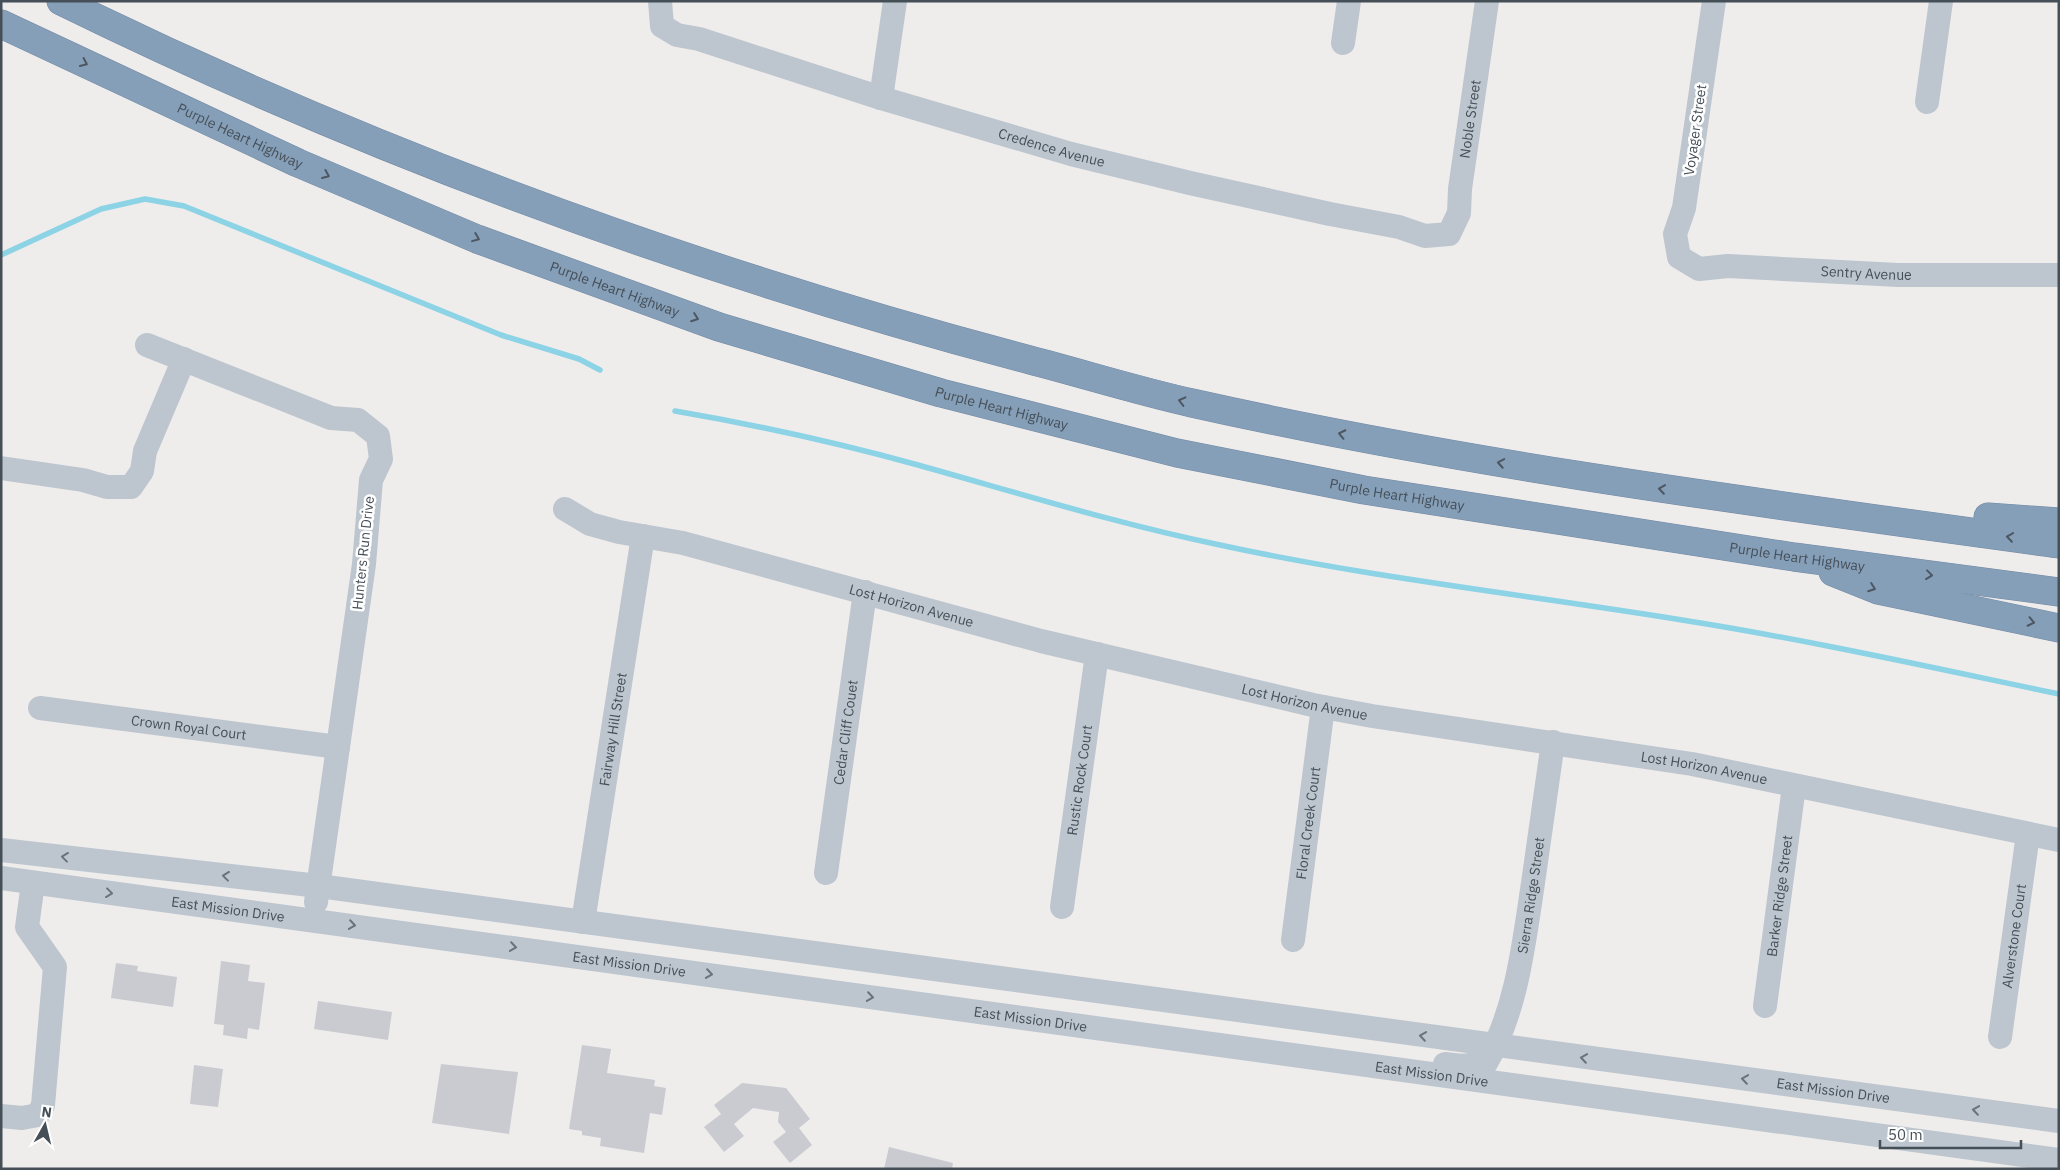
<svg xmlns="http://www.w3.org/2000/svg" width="2060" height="1170" font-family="'IBM Plex Sans',sans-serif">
  <rect width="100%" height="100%" fill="#efecec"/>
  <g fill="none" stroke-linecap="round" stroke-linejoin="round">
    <g stroke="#8bd3e5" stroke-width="5.5">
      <path d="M 1,255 L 101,209 L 145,199 L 184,206 L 501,335 L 579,359 L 600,370"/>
      <path d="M 675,411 C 757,425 838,443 918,465 C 1018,493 1118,524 1220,545 C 1372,578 1528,595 1682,620 C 1809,640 1934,668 2059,694"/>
    </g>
  </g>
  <g fill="#c9cbd1">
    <path d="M 221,961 L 250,965 L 248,981 L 265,983 L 259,1030 L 248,1028 L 247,1039 L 223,1035 L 224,1025 L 214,1024 Z"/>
    <path d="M 116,963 L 138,966 L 137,971 L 177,977 L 173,1007 L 111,998 Z"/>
    <path d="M 318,1001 L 392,1012 L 388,1040 L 314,1029 Z"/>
    <path d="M 582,1045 L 611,1049 L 607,1073 L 655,1080 L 654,1086 L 666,1088 L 662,1115 L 650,1113 L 644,1153 L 600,1146 L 601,1138 L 582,1135 L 582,1131 L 569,1129 Z"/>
    <path d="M 441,1064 L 518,1072 L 509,1134 L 432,1123 Z"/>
    <path d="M 194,1065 L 223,1069 L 218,1107 L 190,1104 Z"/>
    <path d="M 742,1083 L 786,1088 L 810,1119 L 799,1128 L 812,1145 L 790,1163 L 773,1142 L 786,1132 L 778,1122 L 779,1112 L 753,1108 L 734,1124 L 744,1136 L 724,1152 L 704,1127 L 721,1114 L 714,1105 Z"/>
    <path d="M 889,1147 L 953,1163 L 952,1169 L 884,1169 Z"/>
  </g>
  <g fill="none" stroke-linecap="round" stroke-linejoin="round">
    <g stroke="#718aa4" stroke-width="29">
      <g id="highway">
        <path d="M 61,1 C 371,153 697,272 1030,360 C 1084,374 1138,391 1192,403 C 1478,467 1769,504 2059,544"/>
        <path id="s14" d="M 1,24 L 298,163 L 477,239 L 719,327 L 941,393 L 1177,453 L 1364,490 L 1794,557 L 2059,592"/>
        <path d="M 1988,517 L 2059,522"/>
        <path d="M 1833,572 L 1878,590 L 2059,628"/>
      </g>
    </g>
    <g stroke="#bdc6ce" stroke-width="24">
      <path id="s1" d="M 660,1 L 662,26 L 677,35 L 699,39 L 881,98 L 1071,154 L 1190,183 L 1330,214 L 1399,227 L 1425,236 L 1449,234 L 1459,213 L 1460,189 L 1487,1"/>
      <path id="s2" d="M 1714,1 L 1684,208 L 1675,234 L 1679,257 L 1699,269 L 1728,266 L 1898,275 L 2059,275"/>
      <path d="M 1343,43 L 1349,1"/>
      <path d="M 881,98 L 895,1"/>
      <path d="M 1927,102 L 1941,1"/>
      <path d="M 147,345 L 331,418 L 358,420 L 378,436 L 381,459 L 371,480 L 364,564 L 316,902"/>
      <path d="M 1,468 L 83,480 L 107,487 L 131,487 L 142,471 L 145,451 L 184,359"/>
      <path id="s3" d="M 565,509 L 590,524 L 619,532 L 683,543 L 1041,641 L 1313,705 L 1372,716 L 1692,764 L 2059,840"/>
      <path id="s4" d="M 40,708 L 338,747"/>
      <path id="s5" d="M 1,850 L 319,886 L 2059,1121"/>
      <path id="s6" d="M 826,873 L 865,592"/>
      <path id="s7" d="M 1,878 L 2059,1160"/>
      <path id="s8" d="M 1062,907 L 1097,654"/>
      <path id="s9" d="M 583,922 L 643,536"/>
      <path id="s10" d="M 1293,940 L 1323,707"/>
      <path id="s11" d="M 1765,1006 L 1794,786"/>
      <path id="s12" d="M 2000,1037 L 2028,834"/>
      <path id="s13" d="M 1445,1064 L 1462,1066 L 1486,1063 C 1517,1010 1524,942 1533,883 C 1540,836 1546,789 1553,742"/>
      <path d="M 1,1116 L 22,1118 L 38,1115 L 43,1105 L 55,967 L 27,927 L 33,883"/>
    </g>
    <use href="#highway" stroke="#869fb8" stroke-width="28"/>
  </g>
  <defs><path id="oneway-chevron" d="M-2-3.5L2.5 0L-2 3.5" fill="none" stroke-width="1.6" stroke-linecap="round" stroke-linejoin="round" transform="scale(1.25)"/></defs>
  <g stroke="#4c5762">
    <use href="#oneway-chevron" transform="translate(84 63) rotate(25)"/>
    <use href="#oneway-chevron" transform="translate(326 175) rotate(23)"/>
    <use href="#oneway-chevron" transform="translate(476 238) rotate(22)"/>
    <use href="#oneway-chevron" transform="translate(695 318) rotate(20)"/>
    <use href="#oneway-chevron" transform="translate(1182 401) rotate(-166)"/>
    <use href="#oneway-chevron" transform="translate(1342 434) rotate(-168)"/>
    <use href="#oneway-chevron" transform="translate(1501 463) rotate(-170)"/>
    <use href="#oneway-chevron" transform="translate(1662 489) rotate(-172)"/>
    <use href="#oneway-chevron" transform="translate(2010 537) rotate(-172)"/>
    <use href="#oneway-chevron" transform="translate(1929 575) rotate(7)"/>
    <use href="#oneway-chevron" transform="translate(1872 588) rotate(20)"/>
    <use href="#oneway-chevron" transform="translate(2031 622) rotate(12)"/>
  </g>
  <g stroke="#69737b">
    <use href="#oneway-chevron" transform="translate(65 857) rotate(-173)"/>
    <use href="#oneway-chevron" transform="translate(226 876) rotate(-173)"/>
    <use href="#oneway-chevron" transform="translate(109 893) rotate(7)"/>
    <use href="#oneway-chevron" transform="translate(352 925) rotate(8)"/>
    <use href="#oneway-chevron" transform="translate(513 947) rotate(8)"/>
    <use href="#oneway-chevron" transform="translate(709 974) rotate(8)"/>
    <use href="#oneway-chevron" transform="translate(870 997) rotate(8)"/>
    <use href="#oneway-chevron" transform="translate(1423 1036) rotate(-172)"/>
    <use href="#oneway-chevron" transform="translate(1584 1058) rotate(-172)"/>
    <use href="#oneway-chevron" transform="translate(1745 1079) rotate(-172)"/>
    <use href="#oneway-chevron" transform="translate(1976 1110) rotate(-172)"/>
  </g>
  <g text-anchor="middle" stroke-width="5" stroke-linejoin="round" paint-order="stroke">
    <g font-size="14" fill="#454f58" stroke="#fff">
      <text dy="5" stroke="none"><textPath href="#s1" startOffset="960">Noble Street</textPath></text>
      <text transform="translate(1695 130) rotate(-82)" y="5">Voyager Street</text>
      <text dy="5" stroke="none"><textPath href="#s14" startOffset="264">Purple Heart Highway</textPath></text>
      <text dy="5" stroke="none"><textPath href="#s1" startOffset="434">Credence Avenue</textPath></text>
      <text dy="5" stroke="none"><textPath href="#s2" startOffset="451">Sentry Avenue</textPath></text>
      <text dy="5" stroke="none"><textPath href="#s14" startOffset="669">Purple Heart Highway</textPath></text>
      <text dy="5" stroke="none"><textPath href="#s14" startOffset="1074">Purple Heart Highway</textPath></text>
      <text dy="5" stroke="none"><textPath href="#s14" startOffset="1479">Purple Heart Highway</textPath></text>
      <text transform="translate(363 553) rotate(-84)" y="5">Hunters Run Drive</text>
      <text dy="5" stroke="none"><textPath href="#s14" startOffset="1884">Purple Heart Highway</textPath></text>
      <text dy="5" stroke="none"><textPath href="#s3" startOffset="361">Lost Horizon Avenue</textPath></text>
      <text dy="5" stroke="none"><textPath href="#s3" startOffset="766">Lost Horizon Avenue</textPath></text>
      <text dy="5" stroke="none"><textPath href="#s4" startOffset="150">Crown Royal Court</textPath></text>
      <text dy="5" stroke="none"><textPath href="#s9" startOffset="195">Fairway Hill Street</textPath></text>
      <text dy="5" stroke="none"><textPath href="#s6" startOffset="142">Cedar Cliff Couet</textPath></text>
      <text dy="5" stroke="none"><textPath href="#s3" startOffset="1171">Lost Horizon Avenue</textPath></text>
      <text dy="5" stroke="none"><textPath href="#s8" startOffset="128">Rustic Rock Court</textPath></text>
      <text dy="5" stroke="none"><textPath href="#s10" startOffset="118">Floral Creek Court</textPath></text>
      <text dy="5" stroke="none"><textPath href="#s13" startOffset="216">Sierra Ridge Street</textPath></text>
      <text dy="5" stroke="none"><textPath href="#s11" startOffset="111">Barker Ridge Street</textPath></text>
      <text dy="5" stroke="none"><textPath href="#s7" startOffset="229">East Mission Drive</textPath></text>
      <text dy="5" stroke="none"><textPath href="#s12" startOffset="102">Alverstone Court</textPath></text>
      <text dy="5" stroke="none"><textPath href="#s7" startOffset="634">East Mission Drive</textPath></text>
      <text dy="5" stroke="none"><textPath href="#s7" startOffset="1039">East Mission Drive</textPath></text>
      <text dy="5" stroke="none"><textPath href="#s7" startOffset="1444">East Mission Drive</textPath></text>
      <text dy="5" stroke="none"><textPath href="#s5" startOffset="1848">East Mission Drive</textPath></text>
    </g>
  </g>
  <rect width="2060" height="1170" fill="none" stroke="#454f58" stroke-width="5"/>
  <g transform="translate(45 1125) rotate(8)" stroke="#ffffff" stroke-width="4" paint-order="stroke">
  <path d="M0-4L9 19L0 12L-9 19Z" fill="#454f58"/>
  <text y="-8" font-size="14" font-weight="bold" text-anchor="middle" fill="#454f58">N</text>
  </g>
  <path d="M1880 1140v8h141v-8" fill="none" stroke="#454f58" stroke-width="2.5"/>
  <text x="1888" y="1140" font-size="15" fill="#454f58" stroke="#ffffff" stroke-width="4" paint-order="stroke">50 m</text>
</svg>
